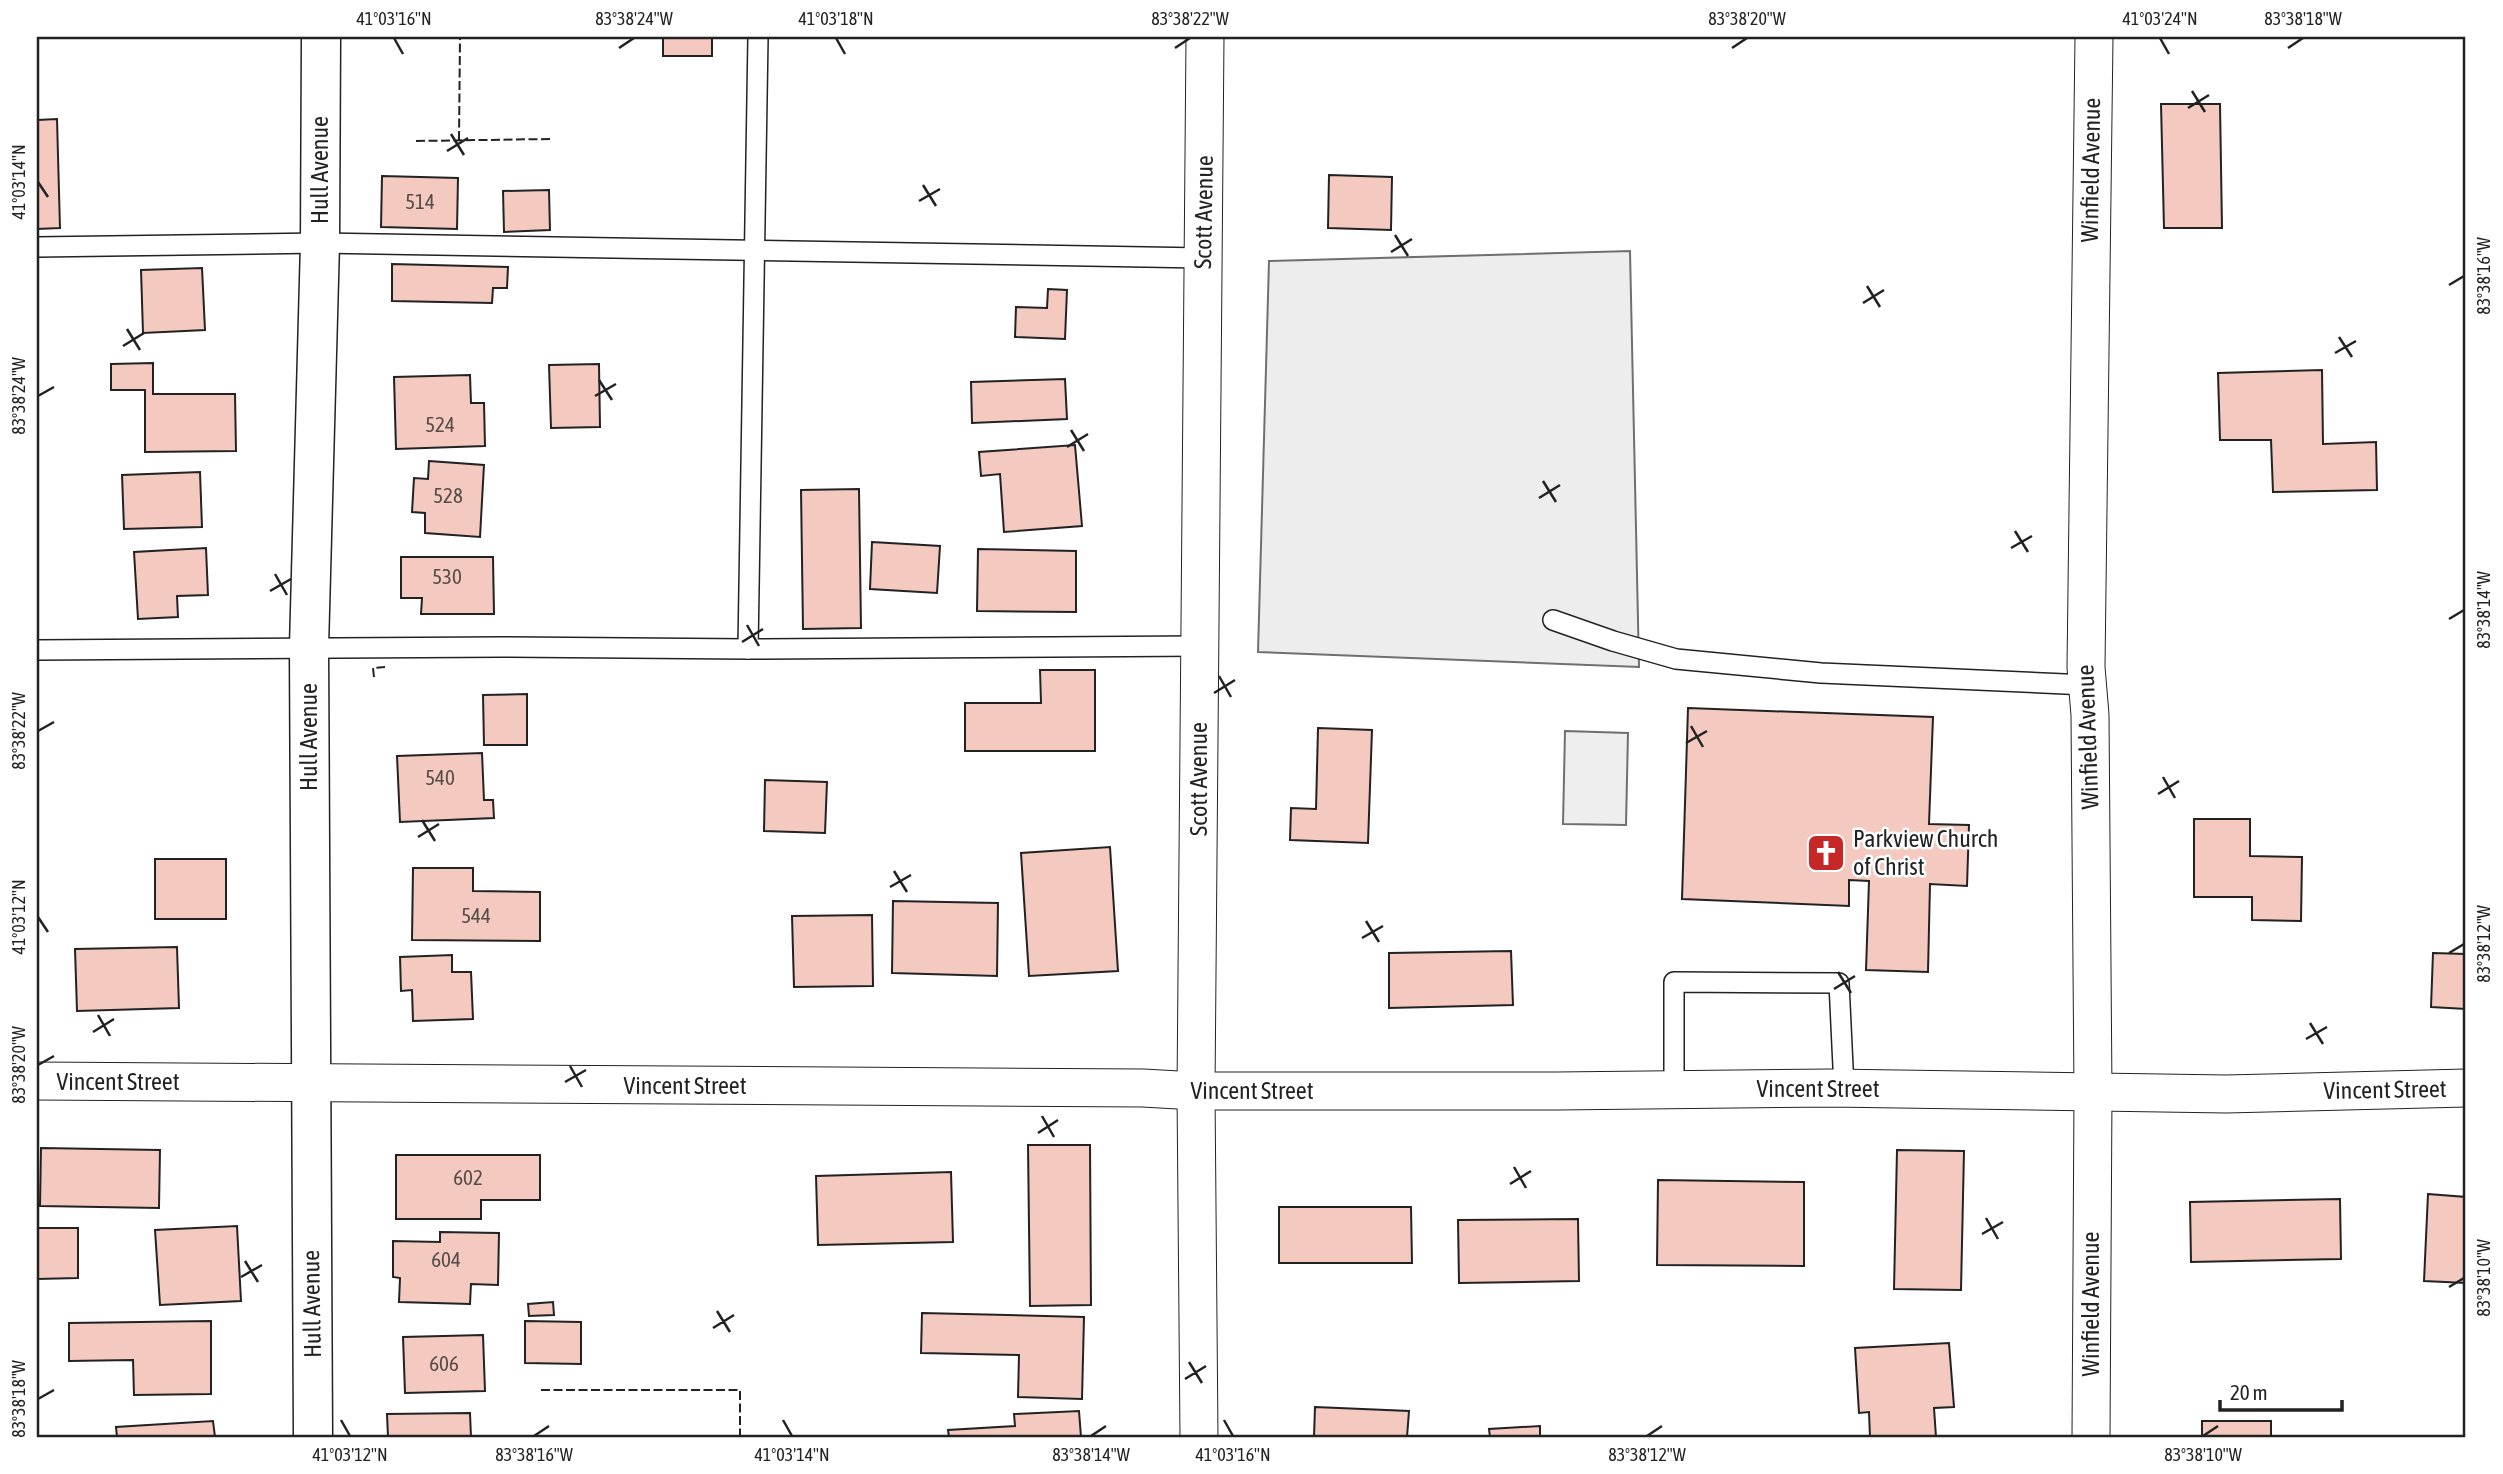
<svg xmlns="http://www.w3.org/2000/svg" width="2503" height="1474" font-family="'Asap Condensed',sans-serif">
  <rect width="100%" height="100%" fill="#fff"/>
  <path fill="#eee" stroke="#6f6f6f" stroke-width="2" d="M 1565,731 L 1628,733 L 1626,825 L 1563,824 Z"/>
  <path fill="#ededed" stroke="#6f6f6f" stroke-width="2" d="M 1630,251 L 1639,667 L 1258,652 L 1269,261 Z"/>
  <g fill="#f3c9c0" stroke="#222" stroke-width="2">
    <rect x="663" y="37" width="49" height="19"/>
    <path d="M 2161,104 L 2220,104 L 2222,228 L 2164,228 Z"/>
    <path d="M 57,119 L 60,228 L 37,229 L 37,120 Z"/>
    <path d="M 1329,175 L 1392,177 L 1391,230 L 1328,228 Z"/>
    <path d="M 382,176 L 458,178 L 457,229 L 381,227 Z"/>
    <path d="M 549,190 L 550,230 L 504,232 L 503,191 Z"/>
    <path d="M 392,264 L 508,267 L 507,288 L 493,288 L 492,303 L 392,301 Z"/>
    <path d="M 202,268 L 205,330 L 143,333 L 141,270 Z"/>
    <path d="M 1048,289 L 1067,290 L 1065,339 L 1015,337 L 1016,307 L 1047,308 Z"/>
    <path d="M 153,363 L 153,394 L 235,394 L 236,451 L 145,452 L 145,390 L 111,390 L 111,364 Z"/>
    <path d="M 599,364 L 600,427 L 551,428 L 549,365 Z"/>
    <path d="M 2322,370 L 2323,444 L 2376,442 L 2377,490 L 2273,492 L 2271,440 L 2220,440 L 2218,373 Z"/>
    <path d="M 470,375 L 471,403 L 484,403 L 485,446 L 396,449 L 394,377 Z"/>
    <path d="M 1065,379 L 1067,419 L 972,423 L 971,382 Z"/>
    <path d="M 1075,445 L 1082,526 L 1004,532 L 1000,474 L 981,476 L 979,452 Z"/>
    <path d="M 429,461 L 484,465 L 480,537 L 425,533 L 425,513 L 412,512 L 414,478 L 428,479 Z"/>
    <path d="M 200,472 L 202,527 L 124,529 L 122,475 Z"/>
    <path d="M 859,489 L 861,628 L 803,629 L 801,490 Z"/>
    <path d="M 872,542 L 940,546 L 937,593 L 870,589 Z"/>
    <path d="M 206,548 L 208,595 L 177,596 L 178,617 L 138,619 L 134,552 Z"/>
    <path d="M 978,549 L 1076,551 L 1076,612 L 977,611 Z"/>
    <path d="M 401,557 L 493,557 L 494,614 L 421,614 L 422,598 L 401,598 Z"/>
    <path d="M 1040,670 L 1095,670 L 1095,751 L 965,751 L 965,703 L 1041,703 Z"/>
    <path d="M 527,694 L 527,745 L 484,745 L 483,695 Z"/>
    <path d="M 1688,708 L 1933,717 L 1929,824 L 1969,825 L 1967,886 L 1930,884 L 1928,972 L 1866,970 L 1869,881 L 1849,880 L 1849,906 L 1682,899 Z"/>
    <path d="M 1318,728 L 1372,730 L 1368,843 L 1290,840 L 1291,808 L 1316,809 Z"/>
    <path d="M 482,753 L 484,800 L 493,800 L 494,818 L 400,822 L 397,756 Z"/>
    <path d="M 765,780 L 827,782 L 825,833 L 764,831 Z"/>
    <path d="M 2194,819 L 2250,819 L 2250,856 L 2302,857 L 2301,921 L 2252,920 L 2252,897 L 2194,897 Z"/>
    <path d="M 1110,847 L 1118,971 L 1029,976 L 1021,853 Z"/>
    <rect x="155" y="859" width="71" height="60"/>
    <path d="M 413,868 L 473,868 L 473,891 L 540,892 L 540,941 L 412,940 Z"/>
    <path d="M 893,901 L 998,903 L 997,976 L 892,973 Z"/>
    <path d="M 872,915 L 873,986 L 794,987 L 792,916 Z"/>
    <path d="M 177,947 L 179,1008 L 77,1011 L 75,949 Z"/>
    <path d="M 1511,951 L 1513,1005 L 1389,1008 L 1389,953 Z"/>
    <path d="M 2433,953 L 2466,954 L 2466,1009 L 2431,1007 Z"/>
    <path d="M 452,955 L 452,972 L 471,972 L 473,1019 L 413,1021 L 412,990 L 401,991 L 400,957 Z"/>
    <path d="M 1028,1145 L 1090,1145 L 1091,1305 L 1030,1306 Z"/>
    <path d="M 41,1148 L 160,1150 L 159,1208 L 40,1206 Z"/>
    <path d="M 1897,1150 L 1964,1151 L 1961,1290 L 1894,1289 Z"/>
    <path d="M 396,1155 L 540,1155 L 540,1200 L 481,1200 L 481,1219 L 396,1219 Z"/>
    <path d="M 951,1172 L 953,1242 L 818,1245 L 816,1176 Z"/>
    <path d="M 1658,1180 L 1804,1182 L 1804,1266 L 1657,1265 Z"/>
    <path d="M 2428,1194 L 2466,1197 L 2466,1283 L 2424,1281 Z"/>
    <path d="M 2340,1199 L 2341,1259 L 2191,1262 L 2190,1202 Z"/>
    <path d="M 1279,1207 L 1411,1207 L 1412,1263 L 1279,1263 Z"/>
    <path d="M 1578,1219 L 1579,1281 L 1459,1283 L 1458,1220 Z"/>
    <path d="M 237,1226 L 241,1301 L 160,1305 L 155,1230 Z"/>
    <path d="M 37,1228 L 78,1228 L 78,1278 L 37,1279 Z"/>
    <path d="M 440,1232 L 499,1233 L 498,1285 L 471,1284 L 470,1304 L 399,1302 L 400,1278 L 393,1277 L 393,1241 L 440,1242 Z"/>
    <path d="M 553,1302 L 554,1315 L 529,1316 L 528,1304 Z"/>
    <path d="M 922,1313 L 1084,1317 L 1082,1399 L 1018,1397 L 1019,1355 L 921,1353 Z"/>
    <path d="M 211,1321 L 211,1394 L 134,1395 L 133,1360 L 69,1361 L 69,1323 Z"/>
    <path d="M 525,1321 L 581,1322 L 581,1364 L 525,1363 Z"/>
    <path d="M 483,1335 L 485,1391 L 405,1393 L 403,1337 Z"/>
    <path d="M 1949,1343 L 1954,1407 L 1934,1408 L 1936,1437 L 1870,1437 L 1869,1412 L 1859,1413 L 1855,1348 Z"/>
    <path d="M 1315,1407 L 1409,1411 L 1407,1437 L 1314,1437 Z"/>
    <path d="M 1079,1411 L 1081,1437 L 949,1437 L 948,1430 L 1015,1426 L 1014,1414 Z"/>
    <path d="M 470,1413 L 471,1437 L 388,1437 L 387,1414 Z"/>
    <path d="M 213,1421 L 215,1437 L 117,1437 L 116,1427 Z"/>
    <rect x="2202" y="1421" width="69" height="16"/>
    <path d="M 1540,1426 L 1540,1437 L 1490,1437 L 1489,1429 Z"/>
  </g>
  <g fill="none" stroke-linecap="round" stroke-linejoin="round">
    <g stroke="#222" stroke-width="22">
      <g id="service">
        <path d="M 37,247 L 320,243 L 1203,258"/>
        <path d="M 1553,620 L 1613,641 L 1676,659 L 1821,673 L 2087,685"/>
        <path d="M 748,649 L 758,37"/>
        <path d="M 37,650 L 503,647 L 748,649 L 1200,646"/>
        <path d="M 1674,1090 L 1674,982 L 1839,983 L 1844,1088"/>
      </g>
    </g>
    <g stroke="#222" stroke-width="39">
      <g id="minor">
        <path d="M 37,1081 L 1143,1088 L 1196,1091 L 1557,1091 L 1831,1088 L 2226,1094 L 2466,1088"/>
        <path d="M 1199,1437 L 1196,1091 L 1205,37"/>
        <path d="M 2091,1437 L 2093,1092 L 2090,715 L 2086,667 L 2094,37"/>
      </g>
    </g>
    <g stroke="#222" stroke-width="41">
      <path id="tertiary" d="M 313,1437 L 309,647 L 320,243 L 321,37"/>
    </g>
    <use href="#service" stroke="#fff" stroke-width="19"/>
    <use href="#minor" stroke="#fff" stroke-width="37"/>
    <use href="#tertiary" stroke="#fff" stroke-width="38"/>
    <g stroke="#222" stroke-width="2" stroke-dasharray="9 3.5" stroke-linecap="butt">
      <path d="M 459,140 L 460,37"/>
      <path d="M 416,141 L 550,139"/>
      <path d="M 374,677 L 373,668 L 385,667"/>
      <path d="M 541,1390 L 740,1390 L 740,1437"/>
    </g>
  </g>
  <path fill="none" stroke="#222" stroke-width="2.5" d="M 394,38 L 403,54M 836,38 L 845,54M 2160,38 L 2169,54M 619,48 L 634,38M 1175,48 L 1190,38M 1732,48 L 1747,38M 2288,48 L 2303,38M 2192,91 L 2205,112M 2188,108 L 2209,95M 451,134 L 464,155M 447,151 L 468,138M 38,182 L 48,197M 923,185 L 936,206M 919,201 L 940,189M 1395,235 L 1408,256M 1391,252 L 1412,239M 2449,285 L 2464,276M 1867,286 L 1880,307M 1863,303 L 1884,290M 127,329 L 140,350M 2339,337 L 2352,357M 123,346 L 144,333M 2335,353 L 2356,341M 599,380 L 612,400M 38,396 L 54,387M 595,396 L 616,384M 1071,430 L 1084,451M 1067,447 L 1088,434M 1543,481 L 1556,502M 1539,498 L 1560,485M 2015,531 L 2028,552M 2011,548 L 2032,536M 275,574 L 287,595M 270,591 L 291,579M 2449,619 L 2464,610M 747,625 L 759,646M 742,642 L 763,629M 1219,676 L 1231,697M 1214,693 L 1235,680M 1691,726 L 1703,747M 38,731 L 54,722M 1686,743 L 1707,731M 2163,777 L 2175,798M 2158,794 L 2179,781M 422,820 L 435,841M 418,837 L 439,824M 894,871 L 907,892M 890,887 L 911,875M 38,917 L 48,932M 1366,921 L 1379,942M 1362,938 L 1383,926M 2449,953 L 2464,944M 1838,972 L 1851,993M 1834,989 L 1855,976M 98,1015 L 110,1036M 2310,1023 L 2323,1044M 93,1032 L 114,1019M 2306,1039 L 2327,1027M 38,1065 L 54,1056M 570,1066 L 582,1087M 565,1082 L 586,1070M 1042,1116 L 1054,1137M 1038,1133 L 1058,1120M 1514,1167 L 1526,1188M 1510,1184 L 1531,1171M 1986,1218 L 1998,1239M 1982,1234 L 2003,1222M 245,1261 L 258,1282M 241,1277 L 262,1265M 2449,1287 L 2464,1278M 717,1311 L 730,1332M 713,1328 L 734,1315M 1189,1362 L 1202,1383M 1185,1379 L 1206,1366M 38,1399 L 54,1390M 341,1420 L 350,1436M 783,1420 L 792,1436M 1224,1420 L 1233,1436M 534,1436 L 549,1426M 1091,1436 L 1106,1426M 1647,1436 L 1662,1426M 2203,1436 L 2218,1426"/>
  <defs>
    <g id="church-square" transform="scale(2.0125)"><rect x="-9" y="-9" width="18" height="18" rx="4" fill="#c62828" stroke="#fff"/><path d="M-1.2-6h2.4v3.5h3.3v2.4h-3.3V6h-2.4V-.1h-3.3v-2.4h3.3Z" fill="#fff"/></g>
  </defs>
  <g fill-rule="evenodd">
    <use href="#church-square" x="1826" y="853"/>
  </g>
  <g text-anchor="middle" stroke-width="5" stroke-linejoin="round" paint-order="stroke">
    <g font-size="21" fill="#564c4a">
      <text x="420" y="209">514</text>
      <text x="440" y="432">524</text>
      <text x="448" y="503">528</text>
      <text x="447" y="584">530</text>
      <text x="440" y="785">540</text>
      <text x="476" y="923">544</text>
      <text x="468" y="1185">602</text>
      <text x="446" y="1267">604</text>
      <text x="444" y="1371">606</text>
    </g>
    <g font-size="24" fill="#222" stroke="#fff">
      <text transform="translate(320 170) rotate(-90)" y="8">Hull Avenue</text>
      <text transform="translate(2091 170) rotate(-89)" y="8">Winfield Avenue</text>
      <text transform="translate(1204 212) rotate(-89)" y="8">Scott Avenue</text>
      <text transform="translate(309 737) rotate(-90)" y="8">Hull Avenue</text>
      <text transform="translate(2088 737) rotate(-92)" y="8">Winfield Avenue</text>
      <text transform="translate(1199 779) rotate(-90)" y="8">Scott Avenue</text>
      <text x="118" y="1090">Vincent Street</text>
      <text x="685" y="1094">Vincent Street</text>
      <text x="1818" y="1097">Vincent Street</text>
      <text transform="translate(2385 1090) rotate(-1)" y="8">Vincent Street</text>
      <text x="1252" y="1099">Vincent Street</text>
      <text transform="translate(312 1304) rotate(-91)" y="8">Hull Avenue</text>
      <text transform="translate(2091 1304) rotate(-90)" y="8">Winfield Avenue</text>
    </g>
    <g font-size="24" fill="#222" stroke="#fff" text-anchor="start">
      <text x="1853" y="847">Parkview Church<tspan x="1853" dy="28">of Christ</tspan></text>
    </g>
  </g>
  <rect width="2503" height="1474" fill="none" stroke="#ffffff" stroke-width="77"/>
  <path d="M2220 1400v10h122v-10" fill="none" stroke="#222222" stroke-width="3.5"/>
  <text x="2230" y="1400" font-size="21" fill="#222222" stroke="#ffffff" stroke-width="5" paint-order="stroke">20 m</text>
  <rect x="38" y="38" width="2426" height="1398" fill="none" stroke="#222" stroke-width="2.5"/>
  <g font-size="18" text-anchor="middle" fill="#222">
    <text x="394" y="25">41°03'16"N</text>
    <text x="634" y="25">83°38'24"W</text>
    <text x="836" y="25">41°03'18"N</text>
    <text x="1190" y="25">83°38'22"W</text>
    <text x="1747" y="25">83°38'20"W</text>
    <text x="2160" y="25">41°03'24"N</text>
    <text x="2303" y="25">83°38'18"W</text>
    <text transform="translate(19 182) rotate(-90)" y="6">41°03'14"N</text>
    <text transform="translate(2484 276) rotate(-90)" y="6">83°38'16"W</text>
    <text transform="translate(19 396) rotate(-90)" y="6">83°38'24"W</text>
    <text transform="translate(2484 610) rotate(-90)" y="6">83°38'14"W</text>
    <text transform="translate(19 731) rotate(-90)" y="6">83°38'22"W</text>
    <text transform="translate(19 917) rotate(-90)" y="6">41°03'12"N</text>
    <text transform="translate(2484 944) rotate(-90)" y="6">83°38'12"W</text>
    <text transform="translate(19 1065) rotate(-90)" y="6">83°38'20"W</text>
    <text transform="translate(2484 1278) rotate(-90)" y="6">83°38'10"W</text>
    <text transform="translate(19 1399) rotate(-90)" y="6">83°38'18"W</text>
    <text x="350" y="1461">41°03'12"N</text>
    <text x="534" y="1461">83°38'16"W</text>
    <text x="792" y="1461">41°03'14"N</text>
    <text x="1091" y="1461">83°38'14"W</text>
    <text x="1233" y="1461">41°03'16"N</text>
    <text x="1647" y="1461">83°38'12"W</text>
    <text x="2203" y="1461">83°38'10"W</text>
  </g>
</svg>
